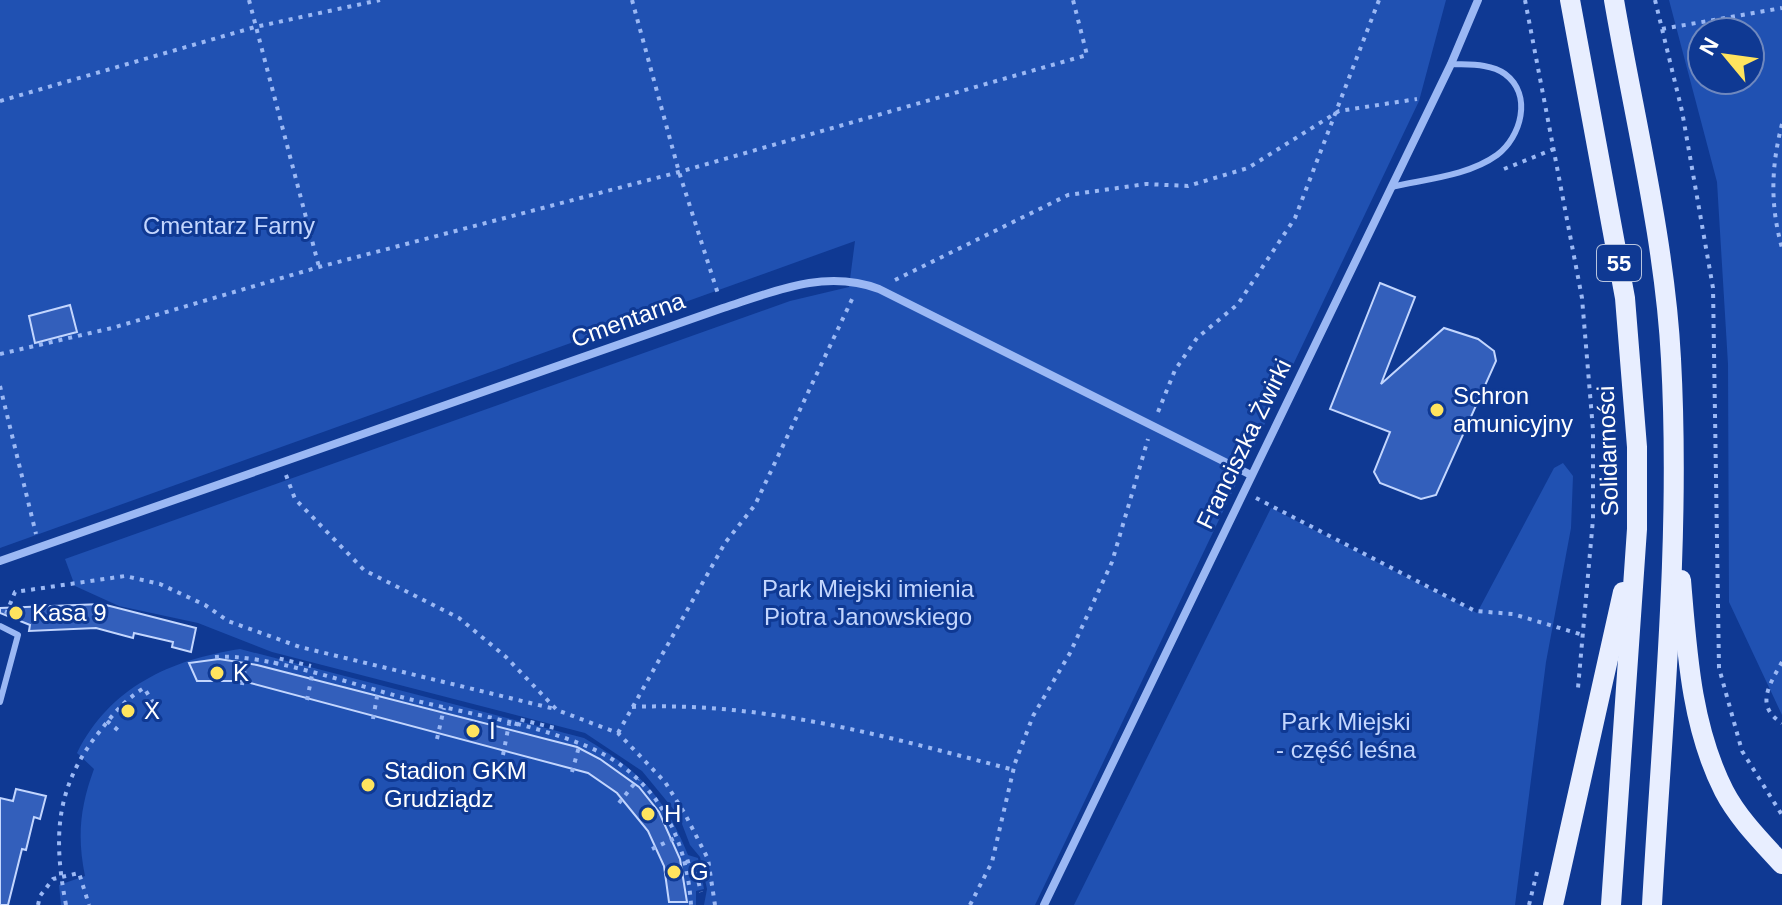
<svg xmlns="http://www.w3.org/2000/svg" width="1782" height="905" font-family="Helvetica,sans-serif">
  <rect width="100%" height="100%" fill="#0f3993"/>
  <g fill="#2051b2" fill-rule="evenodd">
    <path d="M 0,0 L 1446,0 L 1419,101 L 1035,905 L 704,905 L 707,889 L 700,857 L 690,845 L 679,816 L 642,771 L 585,733 L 272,652 L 198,623 L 119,606 L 75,586 L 65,559 L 790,301 L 849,287 L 855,241 L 0,548 Z"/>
    <path d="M 1669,0 L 1782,0 L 1782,715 L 1729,602 L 1728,364 L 1717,182 ZM 1702,32 L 1750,32 L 1750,80 L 1702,80 Z"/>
    <path d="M 1563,463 L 1573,476 L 1571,528 L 1546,662 L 1515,905 L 1074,905 L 1271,508 L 1477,613 L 1554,468 Z"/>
    <path d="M 240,649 L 584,738 C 638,769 665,797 688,855 L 698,858 L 704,889 L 696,891 L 696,905 L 61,905 L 59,885 L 85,876 C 77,837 80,807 94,769 L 77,753 C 110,687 170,660 240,649 Z"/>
  </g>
  <g fill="#335fbb" stroke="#c3d6fe" stroke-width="2">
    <path d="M 1380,283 L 1415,297 L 1381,384 L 1444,328 L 1478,339 L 1494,351 L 1496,361 L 1436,495 L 1421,499 L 1380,483 L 1374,472 L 1390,432 L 1330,409 Z"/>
    <path d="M 70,305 L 77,332 L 35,343 L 29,316 Z"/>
    <path d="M 102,604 L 196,628 L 191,652 L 172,647 L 173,642 L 134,633 L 133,638 L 96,628 L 29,631 L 30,625 L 0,613 L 0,608 Z"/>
    <path d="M 219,659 L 257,665 L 577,747 L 600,759 L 639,787 L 659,812 L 680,859 L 687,902 L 669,902 L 664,866 L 648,831 L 617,793 L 588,773 L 243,681 L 197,681 L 189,663 Z"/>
    <path d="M 16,789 L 46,796 L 40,819 L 34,817 L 26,850 L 22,849 L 8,905 L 0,905 L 0,798 L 13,801 Z"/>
  </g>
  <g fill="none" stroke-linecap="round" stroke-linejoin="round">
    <g stroke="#9bb8f4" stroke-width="4" stroke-dasharray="4 6" stroke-linecap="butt">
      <path d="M 249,0 L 319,267"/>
      <path d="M 632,0 L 679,172 L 718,294"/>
      <path d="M 1525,0 L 1582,298 L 1593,430 L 1593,519 L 1578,688"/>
      <path d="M 1655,0 L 1682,111 L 1713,288 L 1719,668 L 1742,751 L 1782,815"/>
      <path d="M 1662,29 L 1782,8"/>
      <path d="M 0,101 L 255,27 L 380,0"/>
      <path d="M 1782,124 C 1771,167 1770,205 1782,248"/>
      <path d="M 1504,169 L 1554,149"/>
      <path d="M 895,280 L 1068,195 L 1146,184 L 1188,186 L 1248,168 L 1339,111 L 1417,99"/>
      <path d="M 0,354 L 112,328 L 319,267 L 679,172 L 1087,55 L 1073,0"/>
      <path d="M 0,386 L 36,534"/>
      <path d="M 1158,412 L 1175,370 L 1197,338 L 1238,304 L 1295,218 L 1379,0"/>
      <path d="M 286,475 L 295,499 L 364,570 L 459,618 L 506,657 L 557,710 L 618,733 L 665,782 L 685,814 L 708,859 L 715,905"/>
      <path d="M 1256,498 L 1475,611 L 1513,614 L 1583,635"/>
      <path d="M 6,614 L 15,592 L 125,576 L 160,584 L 205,605 L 228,621 L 300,647 L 555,709"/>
      <path d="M 215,657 C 264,653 354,685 405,698 C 463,713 526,722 581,744 C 600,751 619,762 633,775 C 671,808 688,856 691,905"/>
      <path d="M 1782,662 C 1770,684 1754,706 1782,723"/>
      <path d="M 275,665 L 277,658 L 311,666"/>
      <path d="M 242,685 L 247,658"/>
      <path d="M 307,700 L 312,675"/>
      <path d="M 632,707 C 763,701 889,737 1014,770"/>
      <path d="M 373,719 L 378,691"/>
      <path d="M 107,721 L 119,731"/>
      <path d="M 516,726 L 518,719 L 559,729"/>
      <path d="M 618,733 L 725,543 L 755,505 L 854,295"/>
      <path d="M 437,739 L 444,708"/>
      <path d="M 503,755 L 509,724"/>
      <path d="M 572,772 L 580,743"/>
      <path d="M 619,803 L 638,779"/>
      <path d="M 652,849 L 677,837"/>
      <path d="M 686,862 L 693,860 L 701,892"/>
      <path d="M 38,905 L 40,896 L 53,879 L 79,873 L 89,905"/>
      <path d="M 66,905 C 53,837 55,787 100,731 C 113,714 126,699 144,688 L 156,707"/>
      <path d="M 970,905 L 992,862 L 1015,763 L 1033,716 L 1070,653 L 1112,562 L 1148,439"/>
      <path d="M 1529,905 L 1538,868"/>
    </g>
    <g stroke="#9bb8f4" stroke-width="6">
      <path d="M 1391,187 C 1425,179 1468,176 1497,155 C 1521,137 1533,95 1505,74 C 1490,63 1468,65 1451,64"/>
      <path d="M 0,626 L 18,635 L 0,702"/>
    </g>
    <g stroke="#9bb8f4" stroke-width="8">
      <path d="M 0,561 L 723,308 C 775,291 825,269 879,289 L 1251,475"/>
      <path d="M 1044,905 L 1451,64 L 1478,0"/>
    </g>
    <g stroke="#e8eeff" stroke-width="20">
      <path d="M 1570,0 L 1625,298 L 1637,447 L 1637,529 L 1611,905"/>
      <path d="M 1614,0 C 1634,117 1665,241 1671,359 C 1681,541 1662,724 1652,905"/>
      <path d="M 1681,580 C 1687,652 1691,726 1724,791 C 1738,818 1761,841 1782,864"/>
      <path d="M 1553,905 L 1623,592"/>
    </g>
  </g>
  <g fill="#ffe45e" stroke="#0f3993" stroke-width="3">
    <circle cx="1437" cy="410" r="8"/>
    <circle cx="16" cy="613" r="8"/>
    <circle cx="217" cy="673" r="8"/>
    <circle cx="128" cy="711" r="8"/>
    <circle cx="473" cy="731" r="8"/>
    <circle cx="368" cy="785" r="8"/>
    <circle cx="648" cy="814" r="8"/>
    <circle cx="674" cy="872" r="8"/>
  </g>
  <g text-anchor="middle" stroke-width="6" stroke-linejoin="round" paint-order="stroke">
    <rect fill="#0f3993" stroke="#b7c4df" stroke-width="2" x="1597" y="245" width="44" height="36" rx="6"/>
    <g font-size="22" font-weight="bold" fill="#fff">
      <text x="1619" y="271">55</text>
    </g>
    <g font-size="24" fill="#c3d6fe" stroke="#0f3993">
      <text x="229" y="234">Cmentarz Farny</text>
      <text x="868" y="597">Park Miejski imienia<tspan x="868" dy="28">Piotra Janowskiego</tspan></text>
      <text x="1346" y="730">Park Miejski<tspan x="1346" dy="28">- część leśna</tspan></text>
    </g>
    <g font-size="24" fill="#fff" stroke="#0f3993">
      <text transform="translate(628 320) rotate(-20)" y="8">Cmentarna</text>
      <text transform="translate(1244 444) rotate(-64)" y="8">Franciszka Żwirki</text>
      <text transform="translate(1608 451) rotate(-92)" y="8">Solidarności</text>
    </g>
    <g font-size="24" fill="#fff" stroke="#0f3993" text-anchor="start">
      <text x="1453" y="404">Schron<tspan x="1453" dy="28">amunicyjny</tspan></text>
      <text x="32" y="621">Kasa 9</text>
      <text x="233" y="681">K</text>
      <text x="144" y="719">X</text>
      <text x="489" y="739">I</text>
      <text x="384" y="779">Stadion GKM<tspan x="384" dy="28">Grudziądz</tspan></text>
      <text x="664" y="822">H</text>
      <text x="690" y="880">G</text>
    </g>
  </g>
  <g transform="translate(1726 56) rotate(299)"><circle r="38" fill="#0f3993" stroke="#6f88be" stroke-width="2"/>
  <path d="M0-6L14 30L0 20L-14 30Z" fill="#ffe45e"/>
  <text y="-12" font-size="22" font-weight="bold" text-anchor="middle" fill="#ffffff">N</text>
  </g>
</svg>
